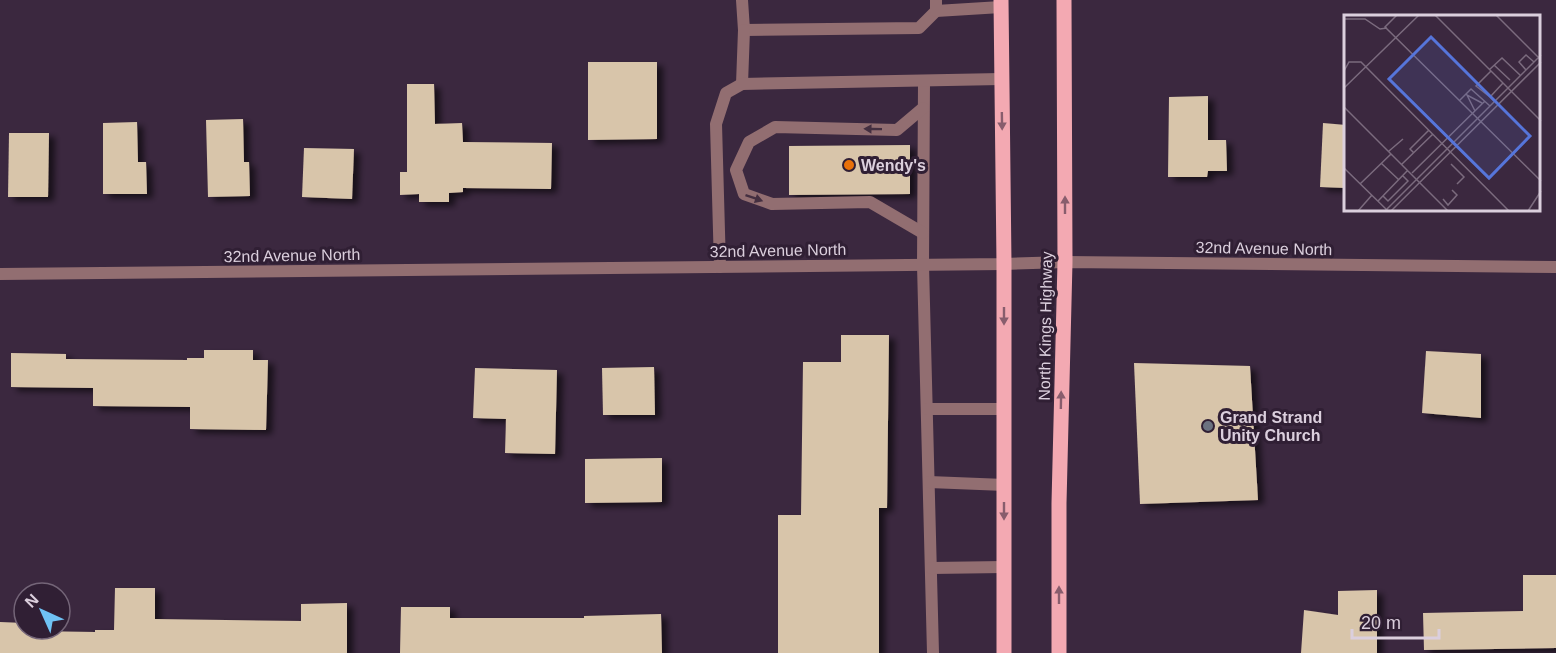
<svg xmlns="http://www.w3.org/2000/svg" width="1556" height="653" font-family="Arial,sans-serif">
  <defs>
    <filter id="shadow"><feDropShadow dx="6" dy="4" stdDeviation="3" flood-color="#0009"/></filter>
  </defs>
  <rect width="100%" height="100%" fill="#3b283f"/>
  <g fill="#d8c5aa" filter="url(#shadow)">
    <path d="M 588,62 L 657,62 L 657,139 L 588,140 Z"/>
    <path d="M 407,84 L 434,84 L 435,124 L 462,123 L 463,142 L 552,143 L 551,189 L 463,188 L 463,192 L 449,193 L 449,202 L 419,202 L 419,194 L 400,195 L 400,172 L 407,172 Z"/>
    <path d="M 1208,96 L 1208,140 L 1226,140 L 1227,171 L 1208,171 L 1207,177 L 1168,177 L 1169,97 Z"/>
    <path d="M 243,119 L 244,162 L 249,162 L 250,196 L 208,197 L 206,120 Z"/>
    <path d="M 137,122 L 138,162 L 146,162 L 147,194 L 103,194 L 103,123 Z"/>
    <path d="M 1323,123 L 1346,125 L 1346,188 L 1320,187 Z"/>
    <path d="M 9,133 L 49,133 L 48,197 L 8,197 Z"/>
    <path d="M 910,145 L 910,194 L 789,195 L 789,146 Z"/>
    <path d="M 304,148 L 354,149 L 352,199 L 302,197 Z"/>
    <path d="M 841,335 L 889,335 L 887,508 L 879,508 L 879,653 L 778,653 L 778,515 L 801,515 L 803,362 L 841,362 Z"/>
    <path d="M 204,350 L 253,350 L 253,360 L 268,360 L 266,430 L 190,429 L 190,407 L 93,406 L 93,388 L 11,387 L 11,353 L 66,354 L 66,359 L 187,360 L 187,358 L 204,358 Z"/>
    <path d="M 1426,351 L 1481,354 L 1481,418 L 1422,413 Z"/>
    <path d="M 1134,363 L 1250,366 L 1258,500 L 1140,504 Z"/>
    <path d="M 654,367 L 655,415 L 603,415 L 602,368 Z"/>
    <path d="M 475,368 L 557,370 L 555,454 L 505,453 L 506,419 L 473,418 Z"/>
    <path d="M 662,458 L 662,502 L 585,503 L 585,459 Z"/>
    <path d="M 1523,575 L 1556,575 L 1556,648 L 1424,650 L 1423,613 L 1523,611 Z"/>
    <path d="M 115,588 L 155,588 L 155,619 L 301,621 L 301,604 L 347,603 L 347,653 L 0,653 L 0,622 L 24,623 L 24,629 L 32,629 L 32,631 L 95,632 L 95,630 L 114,630 Z"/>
    <path d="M 1377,590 L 1377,653 L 1301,653 L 1304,610 L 1338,615 L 1338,591 Z"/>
    <path d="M 401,607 L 450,607 L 450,618 L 584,618 L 584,616 L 661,614 L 662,653 L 400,653 Z"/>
  </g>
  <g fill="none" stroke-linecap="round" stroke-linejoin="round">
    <g stroke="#926e71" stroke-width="12">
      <path d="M 742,0 L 744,30 L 919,28 L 936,11"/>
      <path d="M 936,0 L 936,11 L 1001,7"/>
      <path d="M 924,82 L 923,265 L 933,653"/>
      <path d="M 742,84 L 744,30"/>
      <path d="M 923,233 L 870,202 L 772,204 L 744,194 L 736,170 L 749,142 L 775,127 L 897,130 L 923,108"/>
      <path d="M 720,267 L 716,124 L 726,93 L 742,84 L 1001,79"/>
      <path d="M 927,409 L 1004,409"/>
      <path d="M 929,482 L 1005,485"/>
      <path d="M 931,568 L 1004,567"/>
    </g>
    <path stroke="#926e71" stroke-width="12" d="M 0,274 L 1004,264 L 1065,262 L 1556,267"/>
    <g stroke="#f3a9b2" stroke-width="15">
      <path d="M 1001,0 L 1004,264 L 1004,653"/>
      <path d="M 1059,653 L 1059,503 L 1065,262 L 1064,0"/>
    </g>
  </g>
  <defs><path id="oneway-solid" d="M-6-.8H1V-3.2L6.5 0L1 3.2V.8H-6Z" transform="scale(1.5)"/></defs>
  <g fill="#885d6d">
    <use href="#oneway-solid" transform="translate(1002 121) rotate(89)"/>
    <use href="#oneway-solid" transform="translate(1065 205) rotate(-90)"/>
    <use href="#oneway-solid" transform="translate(1004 316) rotate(90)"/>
    <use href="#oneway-solid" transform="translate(1061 400) rotate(-89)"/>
    <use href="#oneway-solid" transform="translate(1004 511) rotate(90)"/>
    <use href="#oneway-solid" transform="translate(1059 595) rotate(-90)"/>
  </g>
  <g fill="#442f40">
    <use href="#oneway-solid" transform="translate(873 129) rotate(-179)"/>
    <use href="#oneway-solid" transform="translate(754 198) rotate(19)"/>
  </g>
  <circle fill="#e8710a" stroke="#301f34" stroke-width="2" cx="849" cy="165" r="6"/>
  <circle fill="#6b7280" stroke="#301f34" stroke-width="2" cx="1208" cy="426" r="6"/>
  <g text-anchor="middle" stroke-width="6" stroke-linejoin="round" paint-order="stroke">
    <g font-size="16" font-weight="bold" fill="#dbcfdd" stroke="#301f34" text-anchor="start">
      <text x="861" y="171">Wendy's</text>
      <text x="1220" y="423">Grand Strand<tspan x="1220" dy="18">Unity Church</tspan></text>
    </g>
    <g font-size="16" fill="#dbcfdd" stroke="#301f34">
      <text transform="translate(1264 248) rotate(1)" y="6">32nd Avenue North</text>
      <text transform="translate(778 250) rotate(-1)" y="6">32nd Avenue North</text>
      <text transform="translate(292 255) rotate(-1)" y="6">32nd Avenue North</text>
      <text transform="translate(1045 326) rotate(-89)" y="6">North Kings Highway</text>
    </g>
  </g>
  <g transform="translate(1344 15)">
    <rect width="196" height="196" fill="#3b283f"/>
    <path fill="none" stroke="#7b6b7e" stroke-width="1.5" d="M 53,0 L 41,12 L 197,166M 91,0 L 197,106M 152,0 L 196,44M 0,4 L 21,4 L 36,14 L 43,13M 150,50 L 166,65M 145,55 L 158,43 L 176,60M 182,55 L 175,47 L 182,40 L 190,47M 0,56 L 5,47 L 17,47 L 165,196M 0,73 L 75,0M 146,82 L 132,71 L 147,56M 116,85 L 127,74 L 146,91M 150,86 L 146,82 L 159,68M 0,92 L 104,196M 131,96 L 123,80 L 138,88M 45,136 L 59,124M 70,138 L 66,134 L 85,115M 37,148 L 55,165M 58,149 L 89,119M 107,149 L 120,162 L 113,169M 0,153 L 44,196M 68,158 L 141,86M 16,169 L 47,139M 39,181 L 44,186 L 64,166 L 59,161M 99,184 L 104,190 L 113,180 L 108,175M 34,186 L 64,155M 14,196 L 28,180M 41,196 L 197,40M 47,196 L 197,47M 184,196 L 197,176"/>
    <path fill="#5675da" fill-opacity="0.15" stroke="#5675da" stroke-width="3" d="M 87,22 L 186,121 L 145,163 L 45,64 Z"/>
    <rect width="196" height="196" fill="none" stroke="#dbcfdd" stroke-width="3"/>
  </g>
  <g transform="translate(42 611) rotate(315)"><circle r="28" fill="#301f34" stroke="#746578" stroke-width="1.5"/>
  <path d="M0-4.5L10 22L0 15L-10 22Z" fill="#6fc2f4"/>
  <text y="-9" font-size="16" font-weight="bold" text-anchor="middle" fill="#dbcfdd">N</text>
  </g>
  <path d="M1352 629v9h87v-9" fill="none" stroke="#dbcfdd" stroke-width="3"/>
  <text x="1361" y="629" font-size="18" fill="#dbcfdd" stroke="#301f34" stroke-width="4.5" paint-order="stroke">20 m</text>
</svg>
